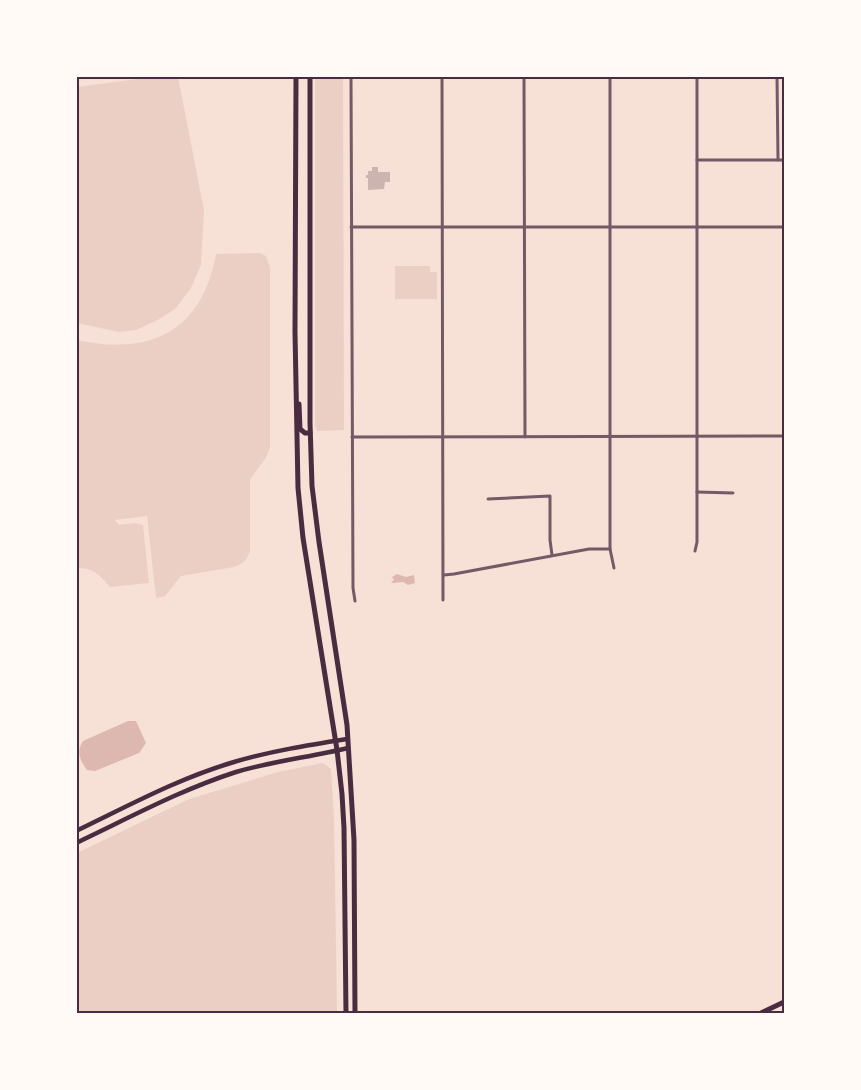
<svg xmlns="http://www.w3.org/2000/svg" width="861" height="1090" font-family="Roboto,sans-serif">
  <rect width="100%" height="100%" fill="#f7e1d7"/>
  <g fill="#ebcfc5">
    <path d="M 144,77 L 178,77 L 204,210 L 201,265 L 191,288 L 175,309 L 158,320 L 136,330 L 119,332 L 77,323 L 77,87 L 144,78 Z"/>
    <path d="M 315,77 L 343,77 L 344,430 L 317,431 L 315,425 Z"/>
    <path d="M 260,253 L 266,256 L 270,267 L 270,447 C 267,461 256,468 250,481 L 250,551 C 247,560 243,564 234,567 L 181,576 L 165,596 L 156,598 L 147,516 L 115,520 L 119,525 L 135,523 L 143,525 L 149,583 L 110,587 C 100,575 93,568 77,568 L 77,340 C 150,356 202,332 216,254 Z"/>
    <path d="M 395,266 L 430,266 L 430,272 L 437,272 L 437,299 L 395,299 Z"/>
    <path d="M 323,763 L 331,769 L 334,817 L 337,1013 L 77,1013 L 77,853 L 189,799 L 278,772 Z"/>
  </g>
  <g fill="#dcb8b0">
    <path d="M 397,574 L 406,577 L 414,575 L 415,583 L 408,585 L 403,582 L 393,583 L 391,582 L 394,580 L 392,577 Z"/>
    <path d="M 128,721 L 136,721 L 146,743 L 139,753 L 95,771 L 87,770 C 80,760 76,752 83,741 Z"/>
  </g>
  <path fill="#ccb4b1" d="M 372,167 L 378,167 L 378,172 L 390,172 L 390,182 L 385,182 L 384,189 L 368,190 L 368,178 L 366,178 L 366,175 L 368,175 L 368,171 L 372,171 Z"/>
  <g fill="none" stroke-linecap="round" stroke-linejoin="round">
    <g stroke="#755966" stroke-width="3">
      <path d="M 351,76 L 353,588 L 355,601"/>
      <path d="M 442,76 L 443,600"/>
      <path d="M 524,76 L 525,437"/>
      <path d="M 610,76 L 610,549 L 614,568"/>
      <path d="M 777,76 L 778,160"/>
      <path d="M 697,160 L 784,160"/>
      <path d="M 351,227 L 784,227"/>
      <path d="M 352,437 L 784,436"/>
      <path d="M 697,492 L 733,493"/>
      <path d="M 488,499 L 550,496 L 550,540 L 552,555"/>
      <path d="M 695,551 L 697,542 L 697,76"/>
      <path d="M 444,575 L 454,574 L 589,549 L 610,549"/>
    </g>
    <g stroke="#4a2c40" stroke-width="4.5">
      <path d="M 76,831 C 128,806 179,778 234,762 C 271,751 309,745 347,739"/>
      <path d="M 76,843 C 129,818 180,790 236,772 C 273,761 311,757 348,748"/>
    </g>
    <g stroke="#4a2c40" stroke-width="5">
      <path d="M 296,76 L 295,332 L 298,488 L 303,538 L 337,750 L 342,794 L 344,828 L 346,1014"/>
      <path d="M 310,76 L 310,423 L 312,486 L 319,542 L 347,725 L 354,840 L 355,1014"/>
      <path d="M 299,404 L 300,429 L 305,433 L 310,433"/>
      <path d="M 759,1014 L 784,1002"/>
    </g>
  </g>
  <rect width="861" height="1090" fill="none" stroke="#fffaf5" stroke-width="156"/>
  <rect x="78" y="78" width="705" height="934" fill="none" stroke="#4a2c40" stroke-width="2"/>
</svg>
